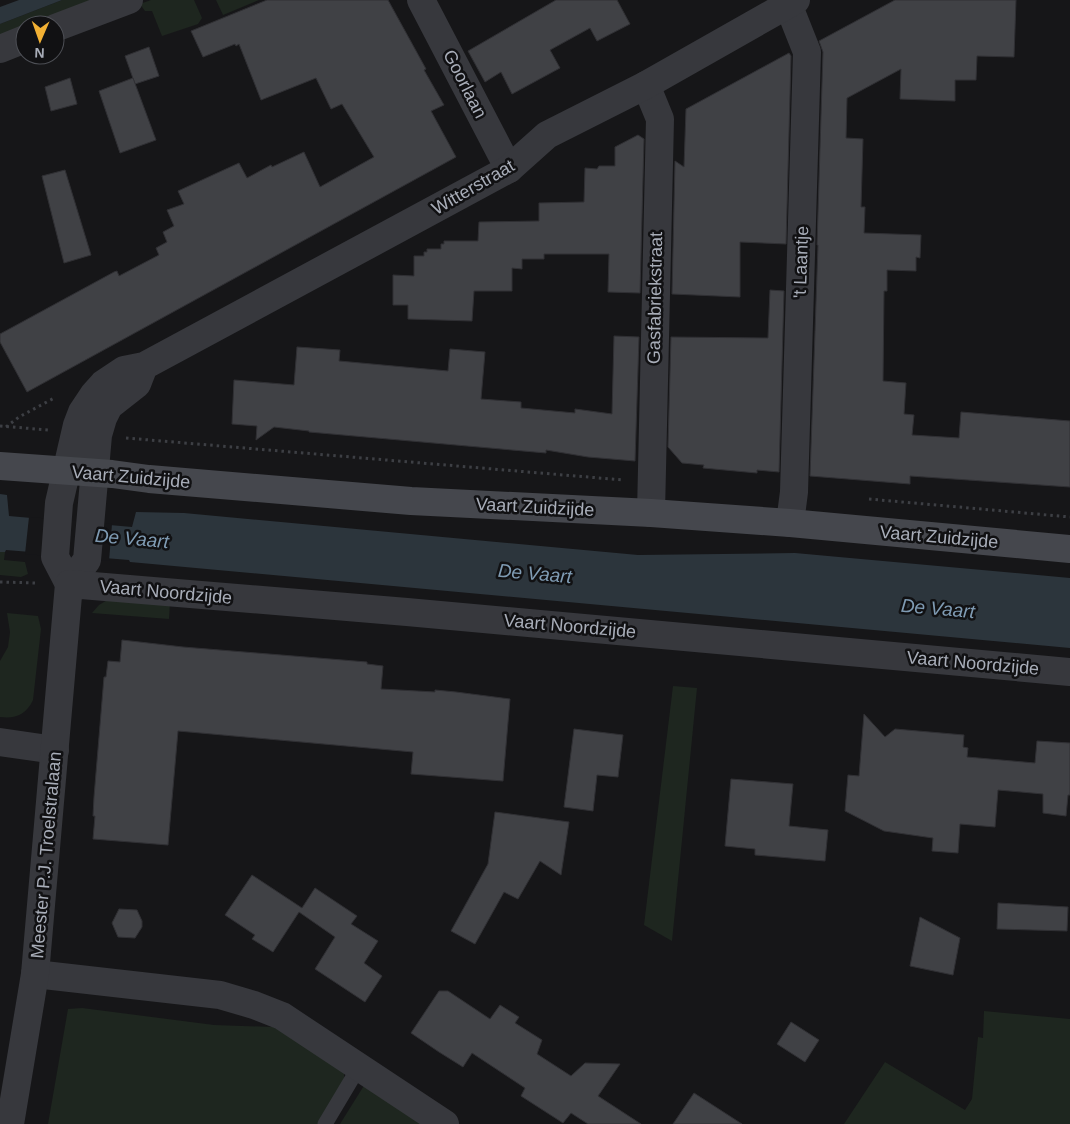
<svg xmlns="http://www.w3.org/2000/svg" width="1070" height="1124" font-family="Helvetica,sans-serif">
  <rect width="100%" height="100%" fill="#161618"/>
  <g fill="#1e261f">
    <path d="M 62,0 L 102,0 L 36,25 L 25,25 L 25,29 L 0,39 L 0,24 Z"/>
    <path d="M 151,0 L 194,0 L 202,18 L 198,24 L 162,36 L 152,11 L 145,11 L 140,4 Z"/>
    <path d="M 216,0 L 259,0 L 223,15 Z"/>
    <path d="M 0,552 L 5,552 L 4,560 L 25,562 L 28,574 L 21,577 L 0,575 Z"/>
    <path d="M 109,599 L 170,602 L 169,619 L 92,613 L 99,605 Z"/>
    <path d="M 7,613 L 38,616 L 41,629 L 33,700 C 26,715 15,719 0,717 L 0,661 L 8,647 L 10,632 Z"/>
    <path d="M 673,686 L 697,688 L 672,941 L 644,925 Z"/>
    <path d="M 82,1008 L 214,1025 L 273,1027 L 299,1040 L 344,1070 L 344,1085 L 318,1124 L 48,1124 L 68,1009 Z"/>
    <path d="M 984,1011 L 1070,1019 L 1070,1124 L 844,1124 L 885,1062 L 965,1110 L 972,1099 L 978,1037 L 983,1038 Z"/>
    <path d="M 365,1084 L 426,1124 L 340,1124 Z"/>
  </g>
  <g fill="#2c353c">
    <path d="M 19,0 L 62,0 L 0,24 L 0,7 Z"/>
    <path d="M 0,494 L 7,495 L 9,516 L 132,527 L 136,512 L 184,513 L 638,555 L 795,553 L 1070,578 L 1070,648 L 130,562 L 129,560 L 6,550 L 5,552 L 0,552 Z"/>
  </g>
  <path fill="#161618" d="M 29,517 L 112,524 L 109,561 L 25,554 Z"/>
  <g fill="#404145" stroke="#303034">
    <path d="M 267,0 L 388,0 L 426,69 L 424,70 L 444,105 L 431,111 L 456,157 L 27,392 L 0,342 L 0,334 L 114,272 L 117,271 L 119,276 L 159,255 L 156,248 L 167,242 L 163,232 L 174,226 L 167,210 L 184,204 L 178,191 L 239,163 L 247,178 L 271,165 L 272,167 L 304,152 L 320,187 L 374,157 L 342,104 L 331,109 L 316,78 L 261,100 L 239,44 L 236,46 L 235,44 L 203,57 L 191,31 Z"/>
    <path d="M 556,0 L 617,0 L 630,24 L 597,41 L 590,28 L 550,50 L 560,68 L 512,94 L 501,72 L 485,82 L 468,51 Z"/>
    <path d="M 895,0 L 1016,0 L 1014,57 L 977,56 L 976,80 L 955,80 L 955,101 L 900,99 L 901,69 L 847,98 L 846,138 L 863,139 L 861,207 L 865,207 L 864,233 L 921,235 L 920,258 L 916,257 L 916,271 L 887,270 L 887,291 L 884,291 L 883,381 L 906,383 L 904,414 L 914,415 L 912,435 L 959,438 L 961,412 L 1070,421 L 1070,487 L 910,476 L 910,484 L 810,476 L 818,245 L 817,245 L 823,52 L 819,41 Z"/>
    <path d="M 149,47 L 159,76 L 135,84 L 125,56 Z"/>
    <path d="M 789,53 L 791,56 L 786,244 L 740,242 L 740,297 L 672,294 L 675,161 L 684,167 L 686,109 Z"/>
    <path d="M 70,78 L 77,104 L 51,111 L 45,87 Z"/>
    <path d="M 133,78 L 156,140 L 120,153 L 99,91 Z"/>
    <path d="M 638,135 L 644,139 L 640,293 L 608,292 L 609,254 L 544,254 L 544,259 L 522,259 L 522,269 L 512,268 L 512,291 L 474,291 L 472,321 L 408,319 L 408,305 L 393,305 L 393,275 L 414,276 L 414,256 L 424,256 L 424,252 L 427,252 L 427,249 L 441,249 L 441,244 L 444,244 L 444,241 L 478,241 L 479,222 L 539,221 L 539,203 L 584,202 L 585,168 L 597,169 L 599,166 L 615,166 L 615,147 Z"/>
    <path d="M 65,170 L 91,255 L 64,263 L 42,176 Z"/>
    <path d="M 770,290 L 784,291 L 779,472 L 757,470 L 757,473 L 703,468 L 704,465 L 682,463 L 668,447 L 671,337 L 768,338 Z"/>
    <path d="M 614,336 L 639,337 L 635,461 L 588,457 L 546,450 L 546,453 L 309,432 L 309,431 L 274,427 L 256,440 L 257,426 L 232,424 L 234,380 L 294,385 L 297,347 L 340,350 L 339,361 L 448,371 L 450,349 L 485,352 L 481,399 L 521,402 L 521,408 L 575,413 L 575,409 L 612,414 Z"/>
    <path d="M 122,640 L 183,647 L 367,662 L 367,664 L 383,666 L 381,689 L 435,692 L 435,690 L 456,692 L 510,699 L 503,781 L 411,774 L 413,752 L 178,731 L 168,845 L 93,839 L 95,816 L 93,816 L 94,797 L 104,677 L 106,677 L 108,661 L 120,662 Z"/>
    <path d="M 864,714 L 885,737 L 895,729 L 964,735 L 963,747 L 968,748 L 967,757 L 1035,763 L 1037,741 L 1070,743 L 1070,795 L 1068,795 L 1066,816 L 1043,813 L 1043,794 L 998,790 L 995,827 L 960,824 L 958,853 L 932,851 L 933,838 L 884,831 L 845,811 L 848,775 L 859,776 Z"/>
    <path d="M 574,729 L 623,735 L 618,777 L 597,775 L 593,811 L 564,807 Z"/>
    <path d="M 731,779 L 793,784 L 789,826 L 828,830 L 825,861 L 755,855 L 755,849 L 725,846 Z"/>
    <path d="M 495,812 L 569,822 L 561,875 L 540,861 L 518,899 L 504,892 L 475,944 L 451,931 L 488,864 Z"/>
    <path d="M 252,875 L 302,908 L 315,888 L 357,916 L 351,924 L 378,941 L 364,963 L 382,976 L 365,1002 L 315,969 L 335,937 L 299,912 L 273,952 L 252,939 L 255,935 L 225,915 Z"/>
    <path d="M 998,903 L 1068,907 L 1067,931 L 997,929 Z"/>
    <path d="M 119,909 L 137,910 L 142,921 L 142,927 L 135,938 L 118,937 L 112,923 Z"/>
    <path d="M 920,917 L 960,938 L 953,975 L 910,966 Z"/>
    <path d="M 439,991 L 448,991 L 490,1019 L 500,1005 L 519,1017 L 515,1023 L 542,1040 L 537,1054 L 571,1076 L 585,1063 L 620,1064 L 598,1096 L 641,1124 L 588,1124 L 571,1113 L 563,1123 L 521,1096 L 525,1088 L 472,1053 L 463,1067 L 439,1052 L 411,1033 Z"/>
    <path d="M 791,1022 L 819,1040 L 805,1062 L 777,1044 Z"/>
    <path d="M 694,1093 L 742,1124 L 673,1124 Z"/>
  </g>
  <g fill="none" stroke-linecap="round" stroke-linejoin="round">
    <g stroke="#3d3f44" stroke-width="3" stroke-dasharray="2.5 4" stroke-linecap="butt">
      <path d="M 0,426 L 48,430"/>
      <path d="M 6,427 L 19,417 L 56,397"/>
      <path d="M 126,438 L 623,480"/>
      <path d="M 869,499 L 1070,517"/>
      <path d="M 0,582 L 36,583"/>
    </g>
    <path stroke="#37383d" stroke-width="15" d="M 325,1124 L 359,1067"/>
    <g stroke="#37383d" stroke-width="28">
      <path d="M 421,0 L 509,169"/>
      <path d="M 788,4 L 807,52 L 794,492 L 790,523"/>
      <path d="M 55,28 L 129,0"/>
      <path d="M 0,49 L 25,39"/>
      <path d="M 646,85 L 660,119 L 651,513"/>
      <path d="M 144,366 L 137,384 L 109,406 L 103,418 L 98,435 L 87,560 L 69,584 L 55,557 L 59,503 L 77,425 L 82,412 L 94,394 L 103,384 L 124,370 L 144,366 L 509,169 L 547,135 L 646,85 L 796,0"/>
      <path d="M 0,742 L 55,750"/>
      <path d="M 35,974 L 220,995 L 254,1005 L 282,1016 L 445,1124"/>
      <path d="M 10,1124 L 35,974 L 69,584 L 407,612 L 1070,672"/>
    </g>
    <path stroke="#45474d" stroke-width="28" d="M 0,466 L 112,474 L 149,479 L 411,501 L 651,513 L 790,523 L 1070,549"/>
  </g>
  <g text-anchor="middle" stroke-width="5" stroke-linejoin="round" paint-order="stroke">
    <g font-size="18" fill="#a8adb8" stroke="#111113">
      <text transform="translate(465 84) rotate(63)" y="6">Goorlaan</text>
      <text transform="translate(473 187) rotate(-30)" y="6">Witterstraat</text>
      <text transform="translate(801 262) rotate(-88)" y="6">'t Laantje</text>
      <text transform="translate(655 298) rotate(-89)" y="6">Gasfabriekstraat</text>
      <text transform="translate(131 477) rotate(5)" y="6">Vaart Zuidzijde</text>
      <text transform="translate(535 507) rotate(3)" y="6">Vaart Zuidzijde</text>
      <text transform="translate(939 537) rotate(5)" y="6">Vaart Zuidzijde</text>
      <text transform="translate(166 592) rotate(5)" y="6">Vaart Noordzijde</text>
      <text transform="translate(570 626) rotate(5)" y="6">Vaart Noordzijde</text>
      <text transform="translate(973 663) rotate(5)" y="6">Vaart Noordzijde</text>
      <text transform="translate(46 855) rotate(-85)" y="6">Meester P.J. Troelstralaan</text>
    </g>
    <g font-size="19" font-style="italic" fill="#7f9bb3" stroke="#111113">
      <text transform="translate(132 538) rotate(5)" y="7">De Vaart</text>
      <text transform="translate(535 573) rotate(5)" y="7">De Vaart</text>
      <text transform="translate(938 608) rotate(5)" y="7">De Vaart</text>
    </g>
  </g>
  <g transform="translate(40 40) rotate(182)"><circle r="24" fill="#111113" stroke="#4d4f55"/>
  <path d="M0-4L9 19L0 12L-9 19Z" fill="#f2b134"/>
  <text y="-8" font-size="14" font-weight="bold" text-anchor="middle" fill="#a8adb8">N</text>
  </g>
</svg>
